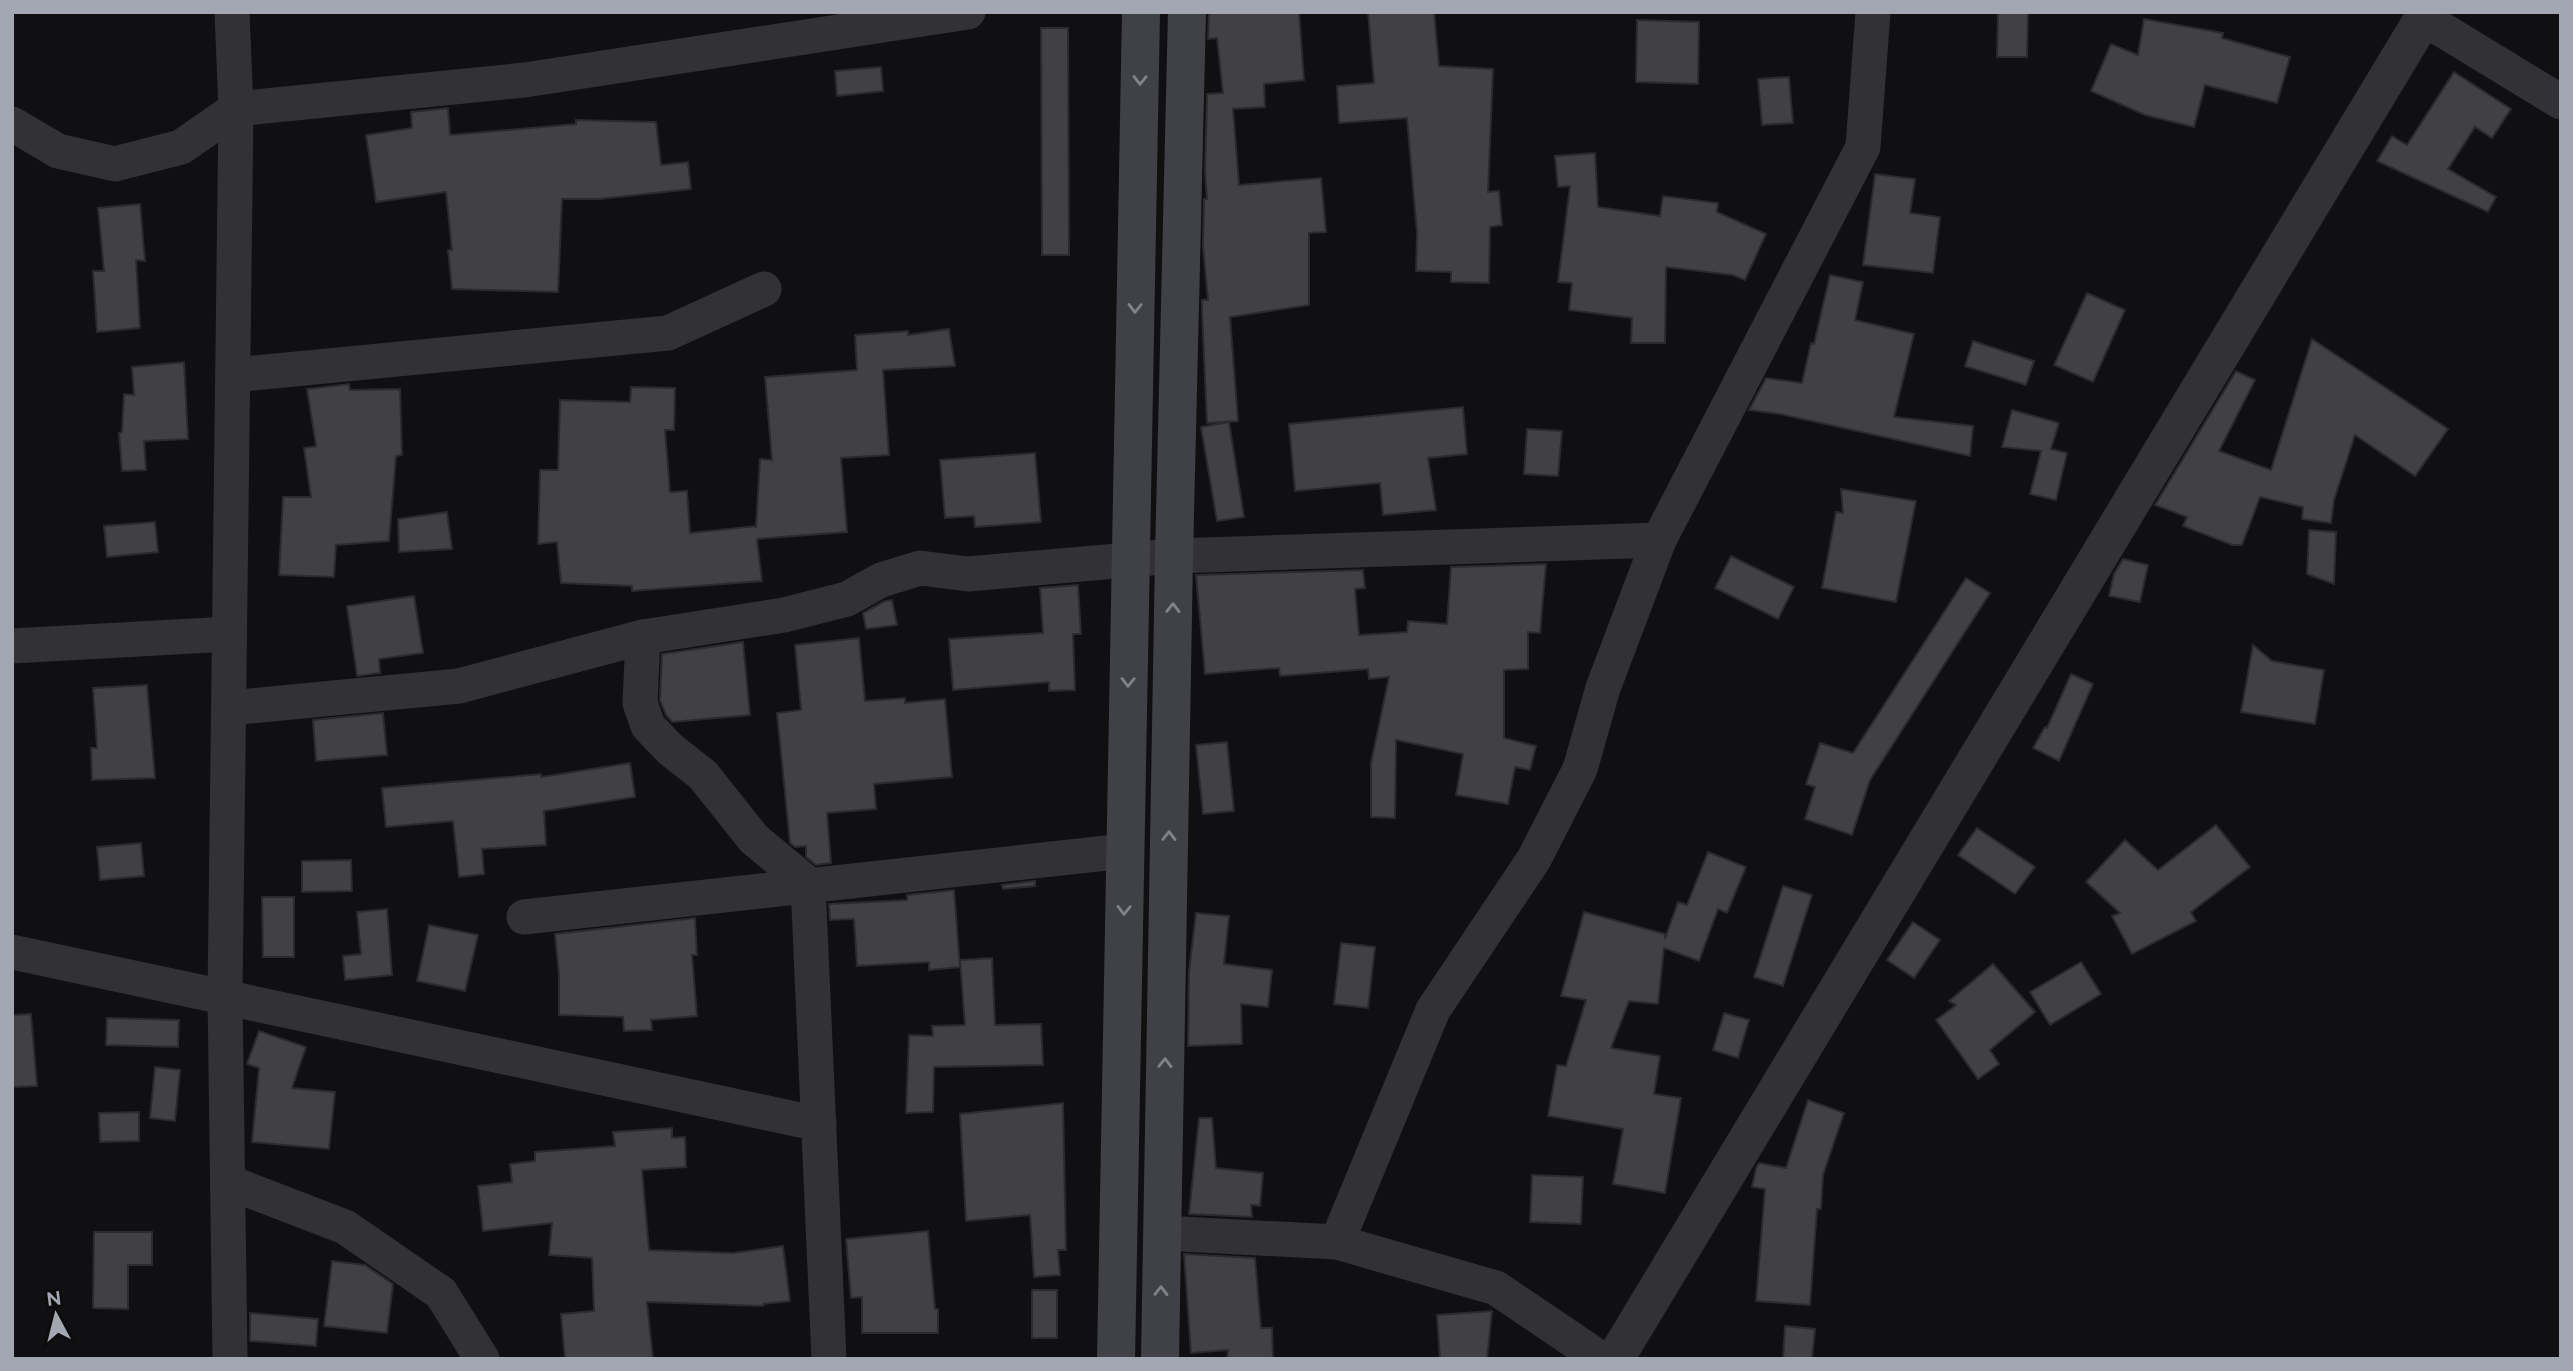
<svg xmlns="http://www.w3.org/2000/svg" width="2573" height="1371" font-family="Raleway,sans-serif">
  <rect width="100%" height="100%" fill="#101012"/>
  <g fill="#404045" stroke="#2b2b2e" stroke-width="2">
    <path d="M 1209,12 L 1299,12 L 1304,80 L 1264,84 L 1265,107 L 1233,109 L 1239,185 L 1321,178 L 1326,232 L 1309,233 L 1309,305 L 1230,317 L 1238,421 L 1207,423 L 1202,311 L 1202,300 L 1208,300 L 1203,246 L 1204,199 L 1207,199 L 1205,172 L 1207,94 L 1223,93 L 1217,38 L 1208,39 Z"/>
    <path d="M 1368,12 L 1434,12 L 1439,66 L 1493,69 L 1488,192 L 1499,191 L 1502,225 L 1490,227 L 1489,283 L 1451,282 L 1451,272 L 1416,271 L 1417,233 L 1407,118 L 1339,123 L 1337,86 L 1374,83 Z"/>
    <path d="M 1998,12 L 2028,12 L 2027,57 L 1997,57 Z"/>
    <path d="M 2144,19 L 2223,33 L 2222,38 L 2290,57 L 2277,103 L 2205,85 L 2194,127 L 2145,115 L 2091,91 L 2111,44 L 2138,55 Z"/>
    <path d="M 1637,20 L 1699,22 L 1698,84 L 1636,82 Z"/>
    <path d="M 1041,28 L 1068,28 L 1069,255 L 1042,255 Z"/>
    <path d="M 881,67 L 883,91 L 837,96 L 835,71 Z"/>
    <path d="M 2454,72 L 2511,109 L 2492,138 L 2475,127 L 2448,169 L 2496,197 L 2488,212 L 2377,161 L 2392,136 L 2407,145 Z"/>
    <path d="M 1789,77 L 1793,123 L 1762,125 L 1758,79 Z"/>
    <path d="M 448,108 L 450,135 L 576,124 L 576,120 L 656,122 L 661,165 L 688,162 L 691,189 L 599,199 L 562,199 L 558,292 L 452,289 L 448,250 L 452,250 L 446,192 L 376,202 L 366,135 L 412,128 L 411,112 Z"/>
    <path d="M 1595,153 L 1598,207 L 1660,216 L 1663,196 L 1718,203 L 1717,212 L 1766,234 L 1745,280 L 1733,275 L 1666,267 L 1665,343 L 1631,343 L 1632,318 L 1569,310 L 1572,283 L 1558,282 L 1570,186 L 1558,187 L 1555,156 Z"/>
    <path d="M 1875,174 L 1915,179 L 1910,213 L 1940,217 L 1933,273 L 1863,265 Z"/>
    <path d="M 140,204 L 145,261 L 136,260 L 140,328 L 97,332 L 93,271 L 104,271 L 98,208 Z"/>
    <path d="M 1830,275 L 1863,282 L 1855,320 L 1914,334 L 1894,417 L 1973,426 L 1970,456 L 1780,414 L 1749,410 L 1766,378 L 1802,383 L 1811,343 L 1814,344 Z"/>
    <path d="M 2087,293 L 2125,310 L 2093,382 L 2054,365 Z"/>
    <path d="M 949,329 L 955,366 L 883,370 L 889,455 L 841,458 L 847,532 L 757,539 L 762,581 L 632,591 L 632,586 L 561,583 L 557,542 L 538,544 L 540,470 L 558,470 L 560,400 L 630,402 L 631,387 L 675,388 L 674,430 L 665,430 L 670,492 L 687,491 L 690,533 L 756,526 L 756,528 L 760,459 L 772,460 L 765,377 L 857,370 L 855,335 L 908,331 L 908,335 Z"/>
    <path d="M 2312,339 L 2448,429 L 2415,476 L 2355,435 L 2334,500 L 2331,523 L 2302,519 L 2303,507 L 2260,497 L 2242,545 L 2232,545 L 2183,526 L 2187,517 L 2155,505 L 2236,371 L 2255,380 L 2219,451 L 2271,470 Z"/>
    <path d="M 1973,341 L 2034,361 L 2026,385 L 1965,366 Z"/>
    <path d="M 184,362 L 188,439 L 144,441 L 146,470 L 122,471 L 119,433 L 122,432 L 124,394 L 134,395 L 132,367 Z"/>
    <path d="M 349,384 L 350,390 L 400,389 L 402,455 L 396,456 L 389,541 L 336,545 L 334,577 L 279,575 L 283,497 L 311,497 L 304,448 L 316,446 L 307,389 Z"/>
    <path d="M 1463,407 L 1467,454 L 1428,458 L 1436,510 L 1383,515 L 1380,483 L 1295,491 L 1289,424 Z"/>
    <path d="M 2012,410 L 2059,423 L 2051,449 L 2067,453 L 2056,500 L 2030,494 L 2041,451 L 2002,447 Z"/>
    <path d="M 1229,422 L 1244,517 L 1217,521 L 1201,427 Z"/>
    <path d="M 1527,429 L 1562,431 L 1558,476 L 1524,474 Z"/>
    <path d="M 1035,453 L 1041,522 L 975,527 L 974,516 L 945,518 L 940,460 Z"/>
    <path d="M 1841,489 L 1916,501 L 1896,602 L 1822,588 L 1836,512 L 1843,513 Z"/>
    <path d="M 447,512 L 452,549 L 399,552 L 398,519 Z"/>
    <path d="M 155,522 L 158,552 L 107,557 L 104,526 Z"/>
    <path d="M 2309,530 L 2336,532 L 2334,584 L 2307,574 Z"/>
    <path d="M 1731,556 L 1794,587 L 1778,619 L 1715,588 Z"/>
    <path d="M 2123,559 L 2148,565 L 2140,602 L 2109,596 L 2114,574 Z"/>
    <path d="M 1546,564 L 1540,633 L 1528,632 L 1528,669 L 1504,670 L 1504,738 L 1536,746 L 1530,770 L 1515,767 L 1508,804 L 1456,795 L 1463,754 L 1396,740 L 1395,818 L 1371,817 L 1371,763 L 1389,677 L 1369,679 L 1368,669 L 1280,676 L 1279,668 L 1205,674 L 1196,575 L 1363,570 L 1365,588 L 1355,589 L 1359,635 L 1407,632 L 1408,621 L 1447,624 L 1451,567 Z"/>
    <path d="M 1966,578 L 1990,593 L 1870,780 L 1852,835 L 1805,819 L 1815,787 L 1806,784 L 1820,743 L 1853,753 Z"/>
    <path d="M 1078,585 L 1081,634 L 1073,634 L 1075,690 L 1049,691 L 1049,682 L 953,690 L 949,639 L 1043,633 L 1040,588 Z"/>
    <path d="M 414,596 L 423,653 L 379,659 L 380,673 L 357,676 L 347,606 Z"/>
    <path d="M 892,600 L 897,625 L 866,629 L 863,613 L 885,601 Z"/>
    <path d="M 859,638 L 865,701 L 905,698 L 905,703 L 945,699 L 952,777 L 874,784 L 876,809 L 827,813 L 831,863 L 816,865 L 806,857 L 806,846 L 795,847 L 790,843 L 777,713 L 801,710 L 795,645 Z"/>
    <path d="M 743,642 L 750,715 L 672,722 L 666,715 L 660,700 L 662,654 Z"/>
    <path d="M 2253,645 L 2272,661 L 2324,670 L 2315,724 L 2241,712 Z"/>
    <path d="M 2071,674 L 2093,684 L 2059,761 L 2033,748 L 2045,727 L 2047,728 Z"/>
    <path d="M 147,685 L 155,778 L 92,780 L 91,748 L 97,748 L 93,688 Z"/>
    <path d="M 383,713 L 387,755 L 316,761 L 313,720 Z"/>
    <path d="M 1227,742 L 1234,811 L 1203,814 L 1196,745 Z"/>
    <path d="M 630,763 L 635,797 L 544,811 L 546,845 L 482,849 L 484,874 L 459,877 L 453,821 L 386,827 L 382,788 L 541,774 L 541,777 Z"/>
    <path d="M 2216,825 L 2250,867 L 2191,912 L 2196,921 L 2132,954 L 2112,916 L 2120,913 L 2086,882 L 2125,840 L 2158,870 Z"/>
    <path d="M 1977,828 L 2035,867 L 2015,894 L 1958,855 Z"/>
    <path d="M 141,843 L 144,876 L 100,880 L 97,847 Z"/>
    <path d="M 1708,852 L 1746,867 L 1727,913 L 1718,909 L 1699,961 L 1664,948 L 1658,1004 L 1629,1001 L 1611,1048 L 1660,1056 L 1654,1094 L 1681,1098 L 1665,1193 L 1613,1184 L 1623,1129 L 1548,1116 L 1557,1065 L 1566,1066 L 1586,1000 L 1561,996 L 1584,912 L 1665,934 L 1665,939 L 1678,902 L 1687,905 Z"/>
    <path d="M 351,860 L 352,891 L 302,892 L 302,861 Z"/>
    <path d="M 1035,881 L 1035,886 L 1003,889 L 1002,885 Z"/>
    <path d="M 1783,886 L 1812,895 L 1783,986 L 1754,977 Z"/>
    <path d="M 954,890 L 960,967 L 929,970 L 929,962 L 857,966 L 854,919 L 830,920 L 829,904 L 907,900 L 907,895 Z"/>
    <path d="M 262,897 L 294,897 L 294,957 L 263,957 Z"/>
    <path d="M 387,909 L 392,975 L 345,980 L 343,956 L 361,954 L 357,912 Z"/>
    <path d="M 1196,913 L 1229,916 L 1224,964 L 1272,970 L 1268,1007 L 1241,1004 L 1242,1044 L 1188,1046 L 1189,972 Z"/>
    <path d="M 695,918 L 697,955 L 692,955 L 697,1016 L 651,1020 L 652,1030 L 624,1031 L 623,1017 L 559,1015 L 559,975 L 555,934 Z"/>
    <path d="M 1913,922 L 1940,940 L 1914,978 L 1887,960 Z"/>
    <path d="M 429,925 L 478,935 L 465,991 L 417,981 Z"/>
    <path d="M 1341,943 L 1375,947 L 1368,1008 L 1334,1004 Z"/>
    <path d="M 992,958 L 995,1025 L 1041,1024 L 1043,1065 L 934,1067 L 933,1112 L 906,1113 L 909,1035 L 933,1036 L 932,1026 L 965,1025 L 960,960 Z"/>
    <path d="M 2081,962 L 2101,994 L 2050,1025 L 2030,992 Z"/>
    <path d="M 1993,964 L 2035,1012 L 1990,1050 L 1999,1064 L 1978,1079 L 1936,1020 L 1956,1005 L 1949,1001 Z"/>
    <path d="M 1724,1013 L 1749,1020 L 1738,1058 L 1713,1050 Z"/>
    <path d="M 31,1014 L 37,1086 L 12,1087 L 12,1015 Z"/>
    <path d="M 107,1018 L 179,1020 L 178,1047 L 106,1045 Z"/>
    <path d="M 259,1031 L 306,1047 L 292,1088 L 335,1092 L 329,1149 L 252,1142 L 259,1068 L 247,1064 Z"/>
    <path d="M 155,1067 L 180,1070 L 175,1121 L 150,1118 Z"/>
    <path d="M 1808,1100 L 1844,1113 L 1823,1175 L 1821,1209 L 1817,1209 L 1810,1305 L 1756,1301 L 1765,1189 L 1752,1187 L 1756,1168 L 1759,1163 L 1786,1168 Z"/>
    <path d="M 1063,1103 L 1066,1250 L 1058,1250 L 1060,1275 L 1034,1277 L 1030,1215 L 966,1221 L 960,1114 Z"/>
    <path d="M 139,1112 L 139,1141 L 100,1142 L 99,1113 Z"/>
    <path d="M 1199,1118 L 1212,1118 L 1216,1168 L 1263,1173 L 1260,1206 L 1251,1205 L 1252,1217 L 1189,1214 Z"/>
    <path d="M 672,1128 L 672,1138 L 685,1137 L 686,1167 L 642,1170 L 649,1250 L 733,1253 L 783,1246 L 790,1301 L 763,1304 L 763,1306 L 647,1302 L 653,1359 L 565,1359 L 561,1314 L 594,1311 L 592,1258 L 549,1255 L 552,1223 L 483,1231 L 478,1186 L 512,1182 L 510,1164 L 535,1161 L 535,1152 L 615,1146 L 613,1132 Z"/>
    <path d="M 1532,1175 L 1583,1177 L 1581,1224 L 1530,1222 Z"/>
    <path d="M 928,1231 L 935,1309 L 938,1309 L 938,1333 L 862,1333 L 862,1297 L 851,1298 L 846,1239 Z"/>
    <path d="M 94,1232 L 152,1232 L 152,1265 L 128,1265 L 128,1309 L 93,1308 Z"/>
    <path d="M 1184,1254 L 1255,1258 L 1261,1328 L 1272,1328 L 1273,1359 L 1227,1359 L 1228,1350 L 1191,1353 Z"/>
    <path d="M 332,1261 L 365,1265 L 393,1284 L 387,1333 L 324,1326 Z"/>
    <rect x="1032" y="1290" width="25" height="48"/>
    <path d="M 1492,1311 L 1487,1359 L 1440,1359 L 1437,1315 Z"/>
    <path d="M 250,1313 L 318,1319 L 316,1346 L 250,1341 Z"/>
    <path d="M 1785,1326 L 1815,1329 L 1812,1359 L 1783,1359 Z"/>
  </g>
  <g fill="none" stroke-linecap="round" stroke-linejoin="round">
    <g stroke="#323236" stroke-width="35">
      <path d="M 2423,18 L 2561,102"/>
      <path d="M 12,124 L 58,151 L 115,164 L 181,147 L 236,109 L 525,80 L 968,12"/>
      <path d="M 233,375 L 668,333 L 764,289"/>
      <path d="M 643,637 L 640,703 L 648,726 L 670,749 L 703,775 L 754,839 L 808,884 L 829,1359"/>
      <path d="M 12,646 L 229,634"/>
      <path d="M 229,708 L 459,686 L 643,637 L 784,615 L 847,599 L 881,580 L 920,568 L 968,574 L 1174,556 L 1659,540"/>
      <path d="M 524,917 L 1125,851"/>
      <path d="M 12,952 L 819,1124"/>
      <path d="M 228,1182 L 345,1227 L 441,1293 L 482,1359"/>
      <path d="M 1162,1233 L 1337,1242 L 1496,1288 L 1601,1359"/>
      <path d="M 1337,1242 L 1433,1010 L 1534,859 L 1580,769 L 1603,688 L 1659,540 L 1863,147 L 1873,12"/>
      <path d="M 230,1359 L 225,995 L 236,109 L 232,12"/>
    </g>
    <path stroke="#323236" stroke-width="38" d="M 1615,1359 L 2427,12"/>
    <g stroke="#404146" stroke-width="38">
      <path d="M 1116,1359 L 1141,12"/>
      <path d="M 1160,1359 L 1174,556 L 1187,12"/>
    </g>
  </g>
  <defs><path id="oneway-chevron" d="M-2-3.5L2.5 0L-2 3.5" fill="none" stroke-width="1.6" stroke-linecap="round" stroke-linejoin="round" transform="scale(1.75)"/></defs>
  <g stroke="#80838c">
    <use href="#oneway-chevron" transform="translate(1140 80) rotate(91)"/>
    <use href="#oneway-chevron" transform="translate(1135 308) rotate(91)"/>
    <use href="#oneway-chevron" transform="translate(1173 608) rotate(-89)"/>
    <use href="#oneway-chevron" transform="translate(1128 682) rotate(91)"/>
    <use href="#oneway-chevron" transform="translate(1169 836) rotate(-89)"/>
    <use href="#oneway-chevron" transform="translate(1124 910) rotate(91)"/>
    <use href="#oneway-chevron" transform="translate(1165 1063) rotate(-89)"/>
    <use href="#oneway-chevron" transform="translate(1161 1291) rotate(-89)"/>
  </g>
  <rect width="2573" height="1371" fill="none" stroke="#a3a7b2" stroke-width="28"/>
  <g transform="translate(56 1315) rotate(353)" stroke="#0c0c0d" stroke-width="5" paint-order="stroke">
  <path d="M0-5L12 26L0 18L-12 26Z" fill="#a3a7b2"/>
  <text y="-10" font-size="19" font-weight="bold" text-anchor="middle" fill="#a3a7b2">N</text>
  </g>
</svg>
